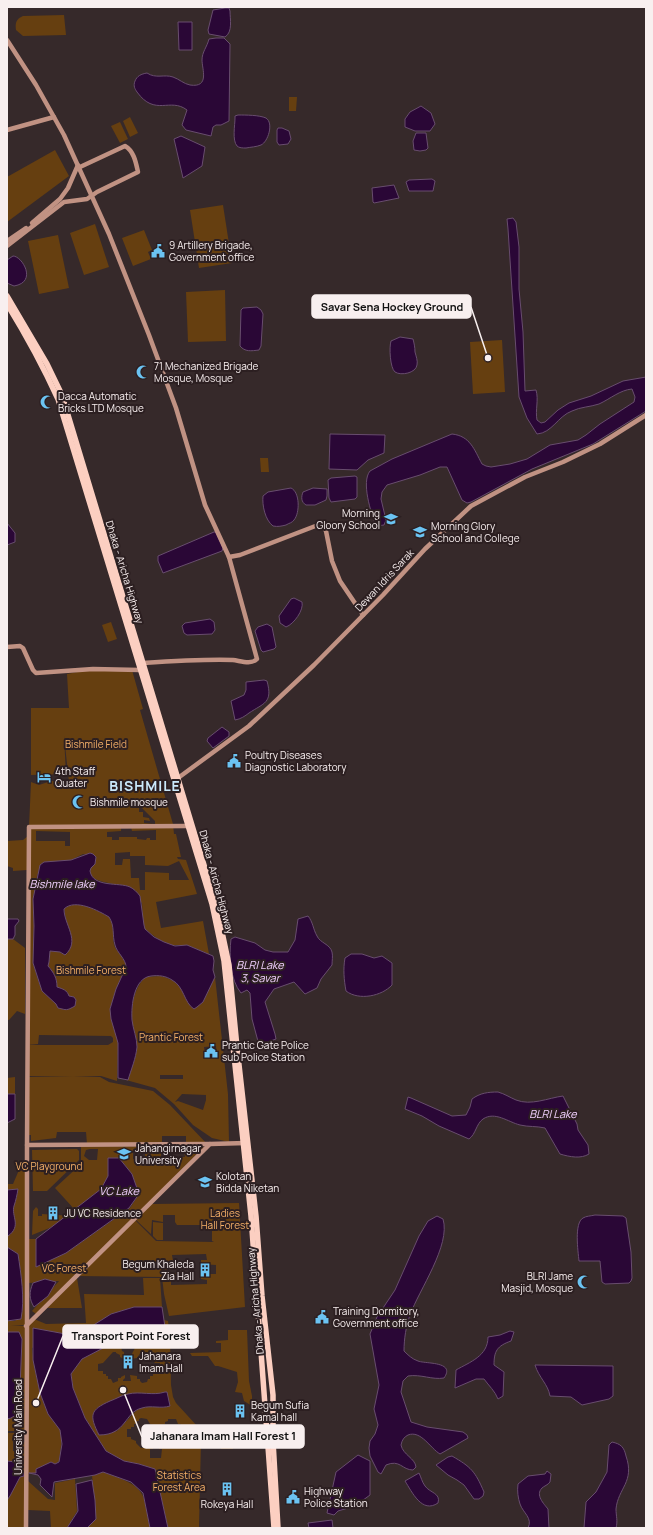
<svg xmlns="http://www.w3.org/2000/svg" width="653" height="1535" font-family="Manrope,sans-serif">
  <rect width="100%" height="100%" fill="#36292a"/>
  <g fill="#663f10" fill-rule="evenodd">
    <path d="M 64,15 L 66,35 L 23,36 L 16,30 C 15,23 16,19 23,16 Z"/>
    <path d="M 289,97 L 297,97 L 296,111 L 289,111 Z"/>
    <path d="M 130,117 L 138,133 L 130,137 L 123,121 Z"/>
    <path d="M 120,122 L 128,139 L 120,143 L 111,126 Z"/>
    <path d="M 55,150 L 69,176 L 7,222 L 7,177 Z"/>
    <path d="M 223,205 L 232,263 L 199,268 L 190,210 Z"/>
    <path d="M 95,224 L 109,267 L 84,275 L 70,233 Z"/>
    <path d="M 144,230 L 152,250 L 148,252 L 151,259 L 133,266 L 122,238 Z"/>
    <path d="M 58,235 L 69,288 L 39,294 L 28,241 Z"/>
    <path d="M 225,290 L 226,341 L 188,342 L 186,292 Z"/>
    <path d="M 502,340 L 505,392 L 473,394 L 470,342 Z"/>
    <path d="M 260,458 L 268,458 L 269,472 L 261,472 Z"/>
    <path d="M 111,622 L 117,639 L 108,642 L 102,625 Z"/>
    <path d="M 93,669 L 132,670 L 143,709 L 140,710 L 173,824 L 174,834 L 176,834 L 181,857 L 177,857 L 178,859 L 186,860 L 197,894 L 156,902 L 161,928 L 203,921 L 209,954 L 187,945 L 170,945 L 158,939 L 145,929 L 143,922 L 142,903 C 136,898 129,891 122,886 C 116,883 74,881 95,864 L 96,857 L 83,854 L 71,860 L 42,863 L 37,876 L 33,899 L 34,926 L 33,963 L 37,977 L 42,991 L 56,1004 L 69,997 L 67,992 L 57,987 C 57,978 54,972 48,966 L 49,962 L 50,951 C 54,951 59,950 62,954 L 67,954 L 71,945 L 64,909 C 75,898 99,911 109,917 C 115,926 112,935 114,945 C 117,953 126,959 126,967 L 116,989 L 110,1009 L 118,1043 L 117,1081 L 101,1076 L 26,1076 L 27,1045 L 108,1045 L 113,1042 L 113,1038 L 111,1036 L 39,1035 L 38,1044 L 27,1045 L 29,827 L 31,782 L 39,785 L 51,781 L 69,782 L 64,736 L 66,774 L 31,775 L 31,708 L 69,708 L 67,674 ZM 132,798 L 155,821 L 155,824 L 144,823 L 144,820 L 150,821 L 149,818 L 143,817 L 143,812 L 139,812 L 139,808 L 135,808 L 135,802 L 131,799 ZM 131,827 L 132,831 L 156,830 L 156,840 L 150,840 L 150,838 L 147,838 L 146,840 L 137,839 L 137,837 L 119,837 L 119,840 L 112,840 L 112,837 L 107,837 L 107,832 L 121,831 L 121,828 ZM 36,831 L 70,832 L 70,846 L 65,846 L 65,841 L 36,841 ZM 130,852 L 130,856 L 145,856 L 145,865 L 168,866 L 179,861 L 189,880 L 169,880 L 169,873 L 145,872 L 145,890 L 140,890 L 139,878 L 131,878 L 130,859 L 123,859 L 122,865 L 115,865 L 115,853 Z"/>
    <path d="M 28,836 L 27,870 L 13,871 L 13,868 L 7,866 L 7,841 L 23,840 Z"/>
    <path d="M 7,939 L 13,939 L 25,948 L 25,1014 L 17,1011 L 9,1020 L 7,1020 Z"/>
    <path d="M 161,976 C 173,979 179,984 185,995 L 203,1001 L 215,977 L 228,1094 L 229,1142 L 212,1138 L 193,1125 L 174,1104 L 155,1088 L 126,1080 L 128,1080 C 131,1069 136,1058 137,1047 C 137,1040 135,1033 133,1026 C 130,1009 133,990 145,977 ZM 216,1046 L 217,1056 L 205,1056 L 204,1047 ZM 160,1075 L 183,1075 L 183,1079 L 160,1079 ZM 182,1094 L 206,1095 L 206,1100 L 203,1110 L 178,1101 L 175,1102 Z"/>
    <path d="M 73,1076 L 100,1077 L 109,1082 L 153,1091 L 170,1105 L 207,1144 L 186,1144 L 186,1136 L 162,1136 L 162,1142 L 87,1144 L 86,1132 L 57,1132 L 56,1138 L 31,1141 L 31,1135 L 28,1135 L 27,1077 Z"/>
    <path d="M 15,1077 L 15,1094 L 7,1094 L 7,1078 Z"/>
    <path d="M 81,1146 L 204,1147 L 36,1314 L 32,1311 L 59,1281 L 29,1283 L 28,1239 L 36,1239 L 36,1266 L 66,1253 L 130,1208 L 139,1194 L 132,1174 L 119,1158 L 108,1158 L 108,1176 L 101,1189 L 75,1210 L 55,1188 L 81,1164 ZM 90,1149 L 98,1149 L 97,1160 L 89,1160 L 84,1156 L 86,1150 ZM 133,1150 L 145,1150 L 145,1164 L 138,1164 L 138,1160 L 133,1159 ZM 161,1151 L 166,1153 L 166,1151 L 172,1151 L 172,1153 L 174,1153 L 175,1151 L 184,1152 L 185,1157 L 161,1157 Z"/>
    <path d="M 77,1149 L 79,1151 L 79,1160 L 47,1191 L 33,1191 L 32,1150 Z"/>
    <path d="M 19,1170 L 25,1171 L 25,1325 L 11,1326 L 26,1326 L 34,1319 L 46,1324 L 86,1323 L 84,1294 L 144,1295 L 143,1278 L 160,1278 L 162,1307 L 134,1307 L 111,1314 L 92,1326 L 71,1335 L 32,1348 C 34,1370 39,1392 47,1412 C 50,1419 57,1424 60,1430 C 63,1440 60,1452 59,1461 L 55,1464 L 51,1462 L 36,1473 L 28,1473 L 27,1431 L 7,1431 L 7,1419 L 11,1418 L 19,1332 L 7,1332 L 7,1321 L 15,1321 L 22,1312 L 21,1275 L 18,1254 L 7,1247 L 7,1184 L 13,1184 Z"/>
    <path d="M 239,1203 L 245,1307 L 169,1316 L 164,1294 L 162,1277 L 77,1276 L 134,1219 L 156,1241 L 214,1242 L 212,1241 L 212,1225 L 177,1225 L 175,1222 L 175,1215 L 163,1215 L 163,1222 L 152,1220 L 151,1234 L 136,1220 L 152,1204 ZM 206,1254 L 207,1260 L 201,1260 L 201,1264 L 216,1265 L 216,1274 L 201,1274 L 201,1279 L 207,1280 L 207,1284 L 171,1285 L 171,1280 L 179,1280 L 179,1273 L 167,1273 L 167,1267 L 179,1266 L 179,1261 L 173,1261 L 172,1255 Z"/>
    <path d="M 36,1207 L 38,1209 L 38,1216 L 42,1216 L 42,1214 L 72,1216 L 62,1223 L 32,1235 L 33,1211 Z"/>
    <path d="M 153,1222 L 163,1223 L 163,1240 L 157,1240 L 153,1236 Z"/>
    <path d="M 77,1278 L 82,1308 L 47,1308 Z"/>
    <path d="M 164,1320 L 168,1321 L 170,1337 L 171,1385 L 173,1397 L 176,1403 L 198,1427 L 201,1440 L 199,1528 L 168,1528 L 155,1469 L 139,1464 L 124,1461 L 106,1451 L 85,1418 L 73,1388 L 71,1374 L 82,1358 L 109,1345 L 131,1326 L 164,1327 ZM 126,1341 L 133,1342 L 133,1346 L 135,1346 C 135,1351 131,1352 131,1359 L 137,1358 L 141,1352 L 145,1352 L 155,1363 L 160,1363 L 160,1369 L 153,1373 L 153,1376 L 150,1376 L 150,1379 L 148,1379 L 147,1382 L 142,1383 L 140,1381 L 140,1379 L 137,1379 L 137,1376 L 130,1375 L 131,1381 L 123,1381 L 123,1380 L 125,1378 L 125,1375 L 121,1377 L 121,1378 L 118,1378 L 118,1381 L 113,1383 L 111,1379 L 108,1379 L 108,1376 L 106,1376 L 106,1374 L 103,1374 L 103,1371 L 98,1371 L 98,1364 L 103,1363 L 113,1352 L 116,1352 L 116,1353 L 120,1355 L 120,1357 L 124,1359 L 124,1352 L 122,1351 L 121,1346 L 122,1342 L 125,1342 ZM 165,1392 L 167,1392 L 167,1407 L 143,1407 L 137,1410 L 116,1432 L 128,1394 L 160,1394 ZM 141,1418 L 147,1419 L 150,1424 L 156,1426 L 165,1424 L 165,1422 L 168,1421 L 168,1419 L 176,1419 L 178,1424 L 181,1424 L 181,1426 L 184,1426 L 184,1429 L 188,1429 L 188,1437 L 183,1437 L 173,1448 L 168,1447 L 163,1441 L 159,1441 L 159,1449 L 162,1449 L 161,1458 L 150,1458 L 150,1449 L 153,1449 L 153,1441 L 150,1442 L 150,1443 L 144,1448 L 141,1448 L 136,1443 L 136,1441 L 131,1439 L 131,1437 L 127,1437 L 127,1429 L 131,1429 L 131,1427 L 134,1427 L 134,1424 L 137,1424 L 137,1421 L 139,1421 L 139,1419 Z"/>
    <path d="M 228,1330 L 247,1330 L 249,1381 L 252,1396 L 252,1406 L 244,1401 L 242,1393 L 235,1392 L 238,1382 L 237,1372 L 218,1366 L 215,1366 L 208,1356 L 192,1356 L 190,1353 L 221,1352 L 221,1343 L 216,1343 L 216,1341 L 228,1340 Z"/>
    <path d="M 7,1433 L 21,1433 L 20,1441 L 13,1441 L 13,1451 L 20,1452 L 21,1449 L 23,1449 L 23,1443 L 25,1442 L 26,1528 L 7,1528 L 7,1500 C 13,1493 15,1479 23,1475 L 24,1473 L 18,1471 L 16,1462 L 7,1461 Z"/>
    <rect x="221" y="1440" width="12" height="9"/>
    <path d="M 103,1472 C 141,1486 145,1487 150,1528 L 87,1528 L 96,1519 L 92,1475 Z"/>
    <path d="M 75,1479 L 77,1511 L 67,1528 L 51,1528 L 50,1511 L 28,1510 L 28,1481 L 48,1499 L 55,1500 L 55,1483 Z"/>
  </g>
  <g fill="#2a0736" stroke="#684d6e">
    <path d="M 225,8 L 229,8 L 230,11 C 230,19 233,32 225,37 L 209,34 L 208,30 L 213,10 Z"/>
    <path d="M 178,22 L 192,22 L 192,50 L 179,50 Z"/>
    <path d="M 216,38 L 224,38 L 230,44 L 229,121 L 221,125 L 216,125 L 213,127 L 211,136 L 186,130 L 182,125 L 187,110 C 170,97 155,117 137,92 C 135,89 133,86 135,81 C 137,76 141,74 147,73 C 156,79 164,74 173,77 C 179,79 184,84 190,85 C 210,88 202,69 202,60 C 202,52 207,47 209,39 Z"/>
    <path d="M 421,106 L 431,113 L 435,124 L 430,131 L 415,131 L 405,127 L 405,119 L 410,112 Z"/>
    <path d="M 238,115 C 246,115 259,115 266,118 C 274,123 268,142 261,145 C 256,147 251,147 246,148 C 243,148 239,148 237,146 C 232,140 235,125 235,118 L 235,116 Z"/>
    <path d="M 278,128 L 282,128 L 289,131 L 291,139 L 288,144 L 279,145 L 277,142 L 277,130 Z"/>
    <path d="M 416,133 L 426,133 L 428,148 L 426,150 L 420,151 L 414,150 L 413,141 Z"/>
    <path d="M 181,136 L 205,147 L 202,166 L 183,178 L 174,139 Z"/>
    <path d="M 432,179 L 435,181 L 433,191 L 409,191 L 406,182 L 409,180 Z"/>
    <path d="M 394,185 L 399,198 L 374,203 L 373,202 L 372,188 Z"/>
    <path d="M 513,218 L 516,222 L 519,247 L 519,289 L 523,332 L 525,391 L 536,390 C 539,400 535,410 537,420 L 541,423 L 545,422 L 558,410 L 569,403 L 591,396 L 623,381 L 646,377 L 646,411 L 593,444 L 532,469 L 471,502 L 467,503 L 462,500 L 447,467 L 440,467 L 420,475 L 387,485 L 382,492 L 381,499 L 386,520 L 384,525 L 376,526 C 371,513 361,482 370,471 L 392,459 L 452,434 C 470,436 474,449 482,464 L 486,466 L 491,467 L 510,464 L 527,459 L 550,445 L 578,440 L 586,435 L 600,424 L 634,402 L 635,397 L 632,389 C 620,390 610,399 599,404 C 590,407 580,407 572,411 C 558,416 552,433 537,434 L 527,418 L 519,397 L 508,229 L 507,219 Z"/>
    <path d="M 13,256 C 22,256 38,282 14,286 L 7,283 L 7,260 Z"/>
    <path d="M 257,307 L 261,310 L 263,314 L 261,346 L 259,350 C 251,351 245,352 240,346 L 241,310 L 243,308 Z"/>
    <path d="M 400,337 L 413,339 C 414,343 415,347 415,352 C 416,356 418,361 417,365 C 416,373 401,376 395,372 C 390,368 389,347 391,341 Z"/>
    <path d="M 330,434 L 385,435 L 384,453 L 368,460 L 357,470 L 329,469 Z"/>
    <path d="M 355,476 L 357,477 L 357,497 L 355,499 L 331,502 L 329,498 L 328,480 L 331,478 Z"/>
    <path d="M 291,488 C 300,492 300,513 294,520 C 292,523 289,523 286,525 C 282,526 278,527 273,526 C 265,520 262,505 263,496 L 268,492 Z"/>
    <path d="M 313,488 L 327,489 L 327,496 L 326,500 L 315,505 L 306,505 C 301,502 301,497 303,492 Z"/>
    <path d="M 7,523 L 15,533 L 15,542 L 7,545 Z"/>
    <path d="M 214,532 L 216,532 L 223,548 L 222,551 L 163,573 L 158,561 L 158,556 Z"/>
    <path d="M 294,598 L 302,602 C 304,610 294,624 286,627 L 280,623 L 279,616 L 291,599 Z"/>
    <path d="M 210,619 L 214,622 L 215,630 L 212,634 L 187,635 L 184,633 L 182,626 L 185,623 Z"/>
    <path d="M 267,624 L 272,627 L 276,647 L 274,649 L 263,652 L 261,650 L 255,631 L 258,627 Z"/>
    <path d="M 264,680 L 267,681 C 273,703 264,703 249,713 C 245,716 241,719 235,720 L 231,701 L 244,695 L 246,690 L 246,682 Z"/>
    <path d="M 222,727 L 229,732 L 229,736 L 213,748 L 207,741 L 208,738 Z"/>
    <path d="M 90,853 L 93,854 L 96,857 L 95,864 L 91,868 L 90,871 C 93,888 119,882 130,887 C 134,889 137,892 140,896 L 144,925 L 145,929 L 154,937 L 164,942 L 175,946 L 187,945 L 213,956 L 214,961 L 213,970 L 215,977 L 203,1002 L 197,1007 L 194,1009 C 184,1003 184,986 172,980 C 166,976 159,975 151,976 C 134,978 131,1005 132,1020 C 133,1029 137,1038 137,1047 C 136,1058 131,1070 128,1080 L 118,1078 L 118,1043 L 111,1019 L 110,1009 L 116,989 L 126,967 C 126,959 117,953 115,945 C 112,935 115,926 109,917 C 99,911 75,898 64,909 C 64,925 81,941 65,955 L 60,952 L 50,951 L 49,962 L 48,966 C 54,973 57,978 57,987 C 63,989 67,990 69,996 L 74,997 L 76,1000 L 75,1006 C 66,1011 67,1010 58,1008 L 56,1004 L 42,991 L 33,963 L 34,926 L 33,899 L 40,865 L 44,862 L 71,860 Z"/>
    <path d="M 308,916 C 313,922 313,929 317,936 C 320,943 330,944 332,952 C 333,956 332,961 332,965 L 321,979 L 317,988 L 305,994 L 294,982 L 274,989 L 265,1002 L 275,1034 L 276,1039 L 259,1045 L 252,1019 L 250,993 L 247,990 L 241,993 C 230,980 229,955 231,939 L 235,937 L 255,943 L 265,950 L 273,952 L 288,952 L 295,940 L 298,919 Z"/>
    <path d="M 7,919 L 18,919 L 19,921 L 15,926 L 15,935 L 13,939 L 7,939 Z"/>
    <path d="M 351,954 L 362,954 L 374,958 L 382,956 L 392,963 L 392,985 C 382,996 359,1001 346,991 C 344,980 343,969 345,958 Z"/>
    <path d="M 498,1092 C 505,1094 509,1097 516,1100 C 531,1106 548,1098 563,1096 L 577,1124 L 578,1130 L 588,1145 L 589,1154 C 581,1159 570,1157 560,1154 L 545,1128 C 537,1126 528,1127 520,1125 C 508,1122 495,1111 483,1119 C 476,1124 476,1134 469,1139 L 439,1126 L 422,1116 L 405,1109 L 408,1097 L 411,1098 L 452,1116 L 466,1115 L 470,1107 L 472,1099 C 480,1093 488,1092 498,1092 Z"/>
    <path d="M 7,1094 L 15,1094 L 15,1119 L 7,1123 Z"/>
    <path d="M 108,1158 L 119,1158 L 132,1174 L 139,1194 L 129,1208 L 66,1253 L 36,1267 L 36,1239 L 101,1189 L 108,1176 Z"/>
    <path d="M 18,1189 C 17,1195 16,1200 14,1206 C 11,1216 22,1226 8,1236 L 7,1235 L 7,1190 Z"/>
    <path d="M 595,1215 L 623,1216 L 626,1218 L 631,1252 L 632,1278 L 631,1281 L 629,1283 L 605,1284 L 602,1282 L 600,1261 L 579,1261 C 578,1251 574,1223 583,1218 C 586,1216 591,1216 595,1215 Z"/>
    <path d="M 437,1216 L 443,1219 C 451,1245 419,1290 410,1315 C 406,1326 404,1339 404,1351 C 408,1355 412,1359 418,1361 C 425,1364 456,1361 444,1378 C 432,1380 421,1374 408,1376 L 403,1381 L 401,1392 L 411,1422 L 427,1427 L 463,1432 L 467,1435 L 468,1438 L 440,1454 C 430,1448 421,1430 408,1435 C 404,1437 402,1440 401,1445 C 403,1455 415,1458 416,1467 L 413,1470 C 402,1470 400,1459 386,1465 L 381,1474 L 378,1472 L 370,1456 L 369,1448 L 370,1441 L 375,1434 L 378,1425 L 374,1409 L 379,1385 L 370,1334 L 377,1317 L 395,1290 L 419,1236 L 428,1221 Z"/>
    <path d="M 7,1247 L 18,1254 C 21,1274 25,1299 21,1319 L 7,1321 Z"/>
    <path d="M 45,1279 L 56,1282 L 48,1296 L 34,1307 C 29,1299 29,1292 33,1283 Z"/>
    <path d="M 134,1307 L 162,1307 L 165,1327 L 131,1326 L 109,1345 L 82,1359 L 71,1374 L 73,1388 L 85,1418 L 106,1451 L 124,1461 L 139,1464 L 155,1469 L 168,1528 L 150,1528 L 143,1493 L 131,1482 L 103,1472 L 95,1475 L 54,1482 L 52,1497 L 40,1485 L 41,1479 L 38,1475 L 29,1473 L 36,1473 L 36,1469 L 51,1462 L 55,1464 L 59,1462 L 62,1444 L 60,1430 L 48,1414 L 40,1393 L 33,1360 L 33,1328 L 71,1335 L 92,1326 L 111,1314 Z"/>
    <path d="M 510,1331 L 514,1332 L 511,1341 C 497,1346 494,1351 494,1365 L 504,1372 L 503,1396 L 498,1399 C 495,1391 489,1386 484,1379 L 476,1379 L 455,1388 L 456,1370 C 470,1362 488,1356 488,1337 L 500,1335 Z"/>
    <path d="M 7,1332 L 19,1332 L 22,1339 L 19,1413 L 11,1418 L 7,1419 Z"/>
    <path d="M 535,1365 L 613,1366 L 613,1396 L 609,1399 L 582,1405 L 571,1397 L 550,1396 C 548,1384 539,1378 535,1365 Z"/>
    <path d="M 165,1392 L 167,1392 L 170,1406 C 161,1409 151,1405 142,1408 C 124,1412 127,1435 99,1435 C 89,1415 90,1410 110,1401 C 116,1399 122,1395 128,1394 C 140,1391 153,1396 165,1392 Z"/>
    <path d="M 612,1442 C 621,1444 624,1447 626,1456 C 635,1482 618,1488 616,1509 C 616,1516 618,1521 616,1528 L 584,1528 L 586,1502 L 596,1492 L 607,1472 L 609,1445 Z"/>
    <path d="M 358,1455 L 370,1461 L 370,1495 L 355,1506 L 338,1511 L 334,1515 L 327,1513 L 336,1472 Z"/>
    <path d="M 452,1456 C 471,1467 475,1471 484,1492 L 483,1496 L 479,1499 L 474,1499 L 464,1485 L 457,1480 L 448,1475 L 436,1465 L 448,1457 Z"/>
    <path d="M 7,1461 L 16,1462 L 18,1471 L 24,1473 L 24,1476 L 20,1477 L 10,1496 L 7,1500 Z"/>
    <path d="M 547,1471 L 551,1474 L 550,1482 C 548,1485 544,1486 542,1488 C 535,1495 544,1504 548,1509 L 549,1528 L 528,1528 C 533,1518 523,1513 520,1504 C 518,1498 517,1491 518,1484 L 528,1476 L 545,1474 Z"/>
    <path d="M 419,1473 C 421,1477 422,1482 425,1486 C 430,1493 441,1493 438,1503 C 422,1514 412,1492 405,1481 Z"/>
    <path d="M 92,1480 L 95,1500 L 96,1519 L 87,1528 L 67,1528 L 78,1511 L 76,1484 Z"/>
    <path d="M 332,1520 L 333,1528 L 309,1528 L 308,1523 Z"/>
  </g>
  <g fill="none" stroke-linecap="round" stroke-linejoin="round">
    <g stroke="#c19283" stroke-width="4.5">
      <path d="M 7,40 L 36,85 L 64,135 L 109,234 L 149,335 L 176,408 L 205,505 L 229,557 L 240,555 L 318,525 C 322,525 324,527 326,531 L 332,561 L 340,581 L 363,615"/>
      <path d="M 7,130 L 54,117"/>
      <path d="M 32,223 L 60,199 L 68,188 L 78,165"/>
      <path d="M 7,241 L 26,228"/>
      <path d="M 7,246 L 64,202 L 87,199 L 97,192 L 138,172 C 136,163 134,151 125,146 L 80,167"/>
      <path d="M 7,647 L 20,646 L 23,648 L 33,670 L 36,673 L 93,669 L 140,670"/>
      <path d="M 143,663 C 173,661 203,659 233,660 C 241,661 251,665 257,659 L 229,557"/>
      <path d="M 178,778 L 249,726 L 314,665 L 383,595 L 425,549 L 471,506 L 525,477 L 563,462 L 600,444 L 646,415"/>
      <path d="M 27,1145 L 29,827 L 187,826"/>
      <path d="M 26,1326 L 210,1144 L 246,1143"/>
      <path d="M 26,1528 L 27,1357 L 27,1145 L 210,1144"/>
    </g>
    <g stroke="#fccfc1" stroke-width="5.5">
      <path d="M 7,296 L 47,364 L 62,395 L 217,908 L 229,965 L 237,1047 L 256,1216 L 262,1296 L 273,1395 L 273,1441 L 278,1528"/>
      <path d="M 7,304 C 26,335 43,366 58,399 L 212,904 L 224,961 L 251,1216 L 274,1528"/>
    </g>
  </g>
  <defs>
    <g id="civic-bare" transform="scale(1.08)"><path d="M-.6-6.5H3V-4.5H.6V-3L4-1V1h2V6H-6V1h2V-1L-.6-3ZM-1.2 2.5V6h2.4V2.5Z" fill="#6bc3f2" stroke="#2c1f21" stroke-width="2.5" paint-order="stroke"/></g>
    <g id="mosque-bare" transform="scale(1.08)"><path d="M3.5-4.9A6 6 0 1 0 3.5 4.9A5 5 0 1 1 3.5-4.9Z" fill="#6bc3f2" stroke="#2c1f21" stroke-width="2.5" paint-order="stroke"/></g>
    <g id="school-bare" transform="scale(1.08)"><path d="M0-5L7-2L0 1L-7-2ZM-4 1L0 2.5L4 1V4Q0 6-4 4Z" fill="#6bc3f2" stroke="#2c1f21" stroke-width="2.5" paint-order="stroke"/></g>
    <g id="university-bare" transform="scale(1.08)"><path d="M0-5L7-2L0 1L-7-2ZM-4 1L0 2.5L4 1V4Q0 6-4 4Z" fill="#6bc3f2" stroke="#2c1f21" stroke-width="2.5" paint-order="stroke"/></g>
    <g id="hotel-bare" transform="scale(1.08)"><path d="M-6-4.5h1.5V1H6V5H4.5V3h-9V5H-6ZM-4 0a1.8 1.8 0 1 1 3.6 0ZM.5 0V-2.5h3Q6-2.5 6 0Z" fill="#6bc3f2" stroke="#2c1f21" stroke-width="2.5" paint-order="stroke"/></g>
    <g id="building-bare" transform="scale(1.08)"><path d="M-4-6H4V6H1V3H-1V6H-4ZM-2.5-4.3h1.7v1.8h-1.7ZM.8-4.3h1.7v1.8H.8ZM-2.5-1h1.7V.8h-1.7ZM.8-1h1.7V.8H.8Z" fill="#6bc3f2" stroke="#2c1f21" stroke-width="2.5" paint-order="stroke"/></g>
  </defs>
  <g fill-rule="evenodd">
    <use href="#civic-bare" x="158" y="251"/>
    <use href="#mosque-bare" x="143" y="372"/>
    <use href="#mosque-bare" x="47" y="402"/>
    <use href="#school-bare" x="391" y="519"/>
    <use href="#university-bare" x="420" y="532"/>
    <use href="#civic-bare" x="234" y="761"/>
    <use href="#hotel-bare" x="44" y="777"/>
    <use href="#mosque-bare" x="79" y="802"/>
    <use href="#civic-bare" x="211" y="1051"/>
    <use href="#university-bare" x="124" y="1154"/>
    <use href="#school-bare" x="205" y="1182"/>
    <use href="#building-bare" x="53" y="1213"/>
    <use href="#building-bare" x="205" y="1270"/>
    <use href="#mosque-bare" x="584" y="1282"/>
    <use href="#civic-bare" x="322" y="1317"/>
    <use href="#building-bare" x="128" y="1362"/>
    <use href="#building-bare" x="240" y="1411"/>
    <use href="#building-bare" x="227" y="1489"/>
    <use href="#civic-bare" x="293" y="1497"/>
  </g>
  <g text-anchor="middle" stroke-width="4" stroke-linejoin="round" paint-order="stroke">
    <g font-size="10" fill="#f8efef" stroke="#2c1f21" text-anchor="start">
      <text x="169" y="249">9 Artillery Brigade,<tspan x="169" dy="12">Government office</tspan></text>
      <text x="154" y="370">71 Mechanized Brigade<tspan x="154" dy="12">Mosque, Mosque</tspan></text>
      <text x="58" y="400">Dacca Automatic<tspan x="58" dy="12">Bricks LTD Mosque</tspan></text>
      <text x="380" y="517" text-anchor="end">Morning<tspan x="380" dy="12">Gloory School</tspan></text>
      <text x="431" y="530">Morning Glory<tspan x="431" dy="12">School and College</tspan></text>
      <text x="245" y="759">Poultry Diseases<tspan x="245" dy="12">Diagnostic Laboratory</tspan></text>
      <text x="55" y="775">4th Staff<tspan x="55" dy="12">Quater</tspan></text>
      <text x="90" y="806">Bishmile mosque</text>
      <text x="222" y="1049">Prantic Gate Police<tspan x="222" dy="12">sub Police Station</tspan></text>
      <text x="135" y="1152">Jahangirnagar<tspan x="135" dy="12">University</tspan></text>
      <text x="216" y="1180">Kolotan<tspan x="216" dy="12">Bidda Niketan</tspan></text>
      <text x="64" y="1217">JU VC Residence</text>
      <text x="194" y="1268" text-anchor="end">Begum Khaleda<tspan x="194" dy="12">Zia Hall</tspan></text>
      <text x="573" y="1280" text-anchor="end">BLRI Jame<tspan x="573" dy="12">Masjid, Mosque</tspan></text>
      <text x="333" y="1315">Training Dormitory,<tspan x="333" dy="12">Government office</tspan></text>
      <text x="139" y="1360">Jahanara<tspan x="139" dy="12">Imam Hall</tspan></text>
      <text x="251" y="1409">Begum Sufia<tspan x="251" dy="12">Kamal hall</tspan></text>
      <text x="304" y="1495">Highway<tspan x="304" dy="12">Police Station</tspan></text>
      <text x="227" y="1508" text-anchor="middle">Rokeya Hall</text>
    </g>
    <g font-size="10" fill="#f8efef" stroke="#2c1f21">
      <text transform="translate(125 572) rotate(73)" y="4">Dhaka - Aricha Highway</text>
      <text transform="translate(384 580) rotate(-47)" y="4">Dewan Idris Sarak</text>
      <text transform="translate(217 882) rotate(75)" y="4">Dhaka - Aricha Highway</text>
      <text transform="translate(255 1301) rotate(-95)" y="4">Dhaka - Aricha Highway</text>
      <text transform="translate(18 1427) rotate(-90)" y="4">University Main Road</text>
    </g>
    <g font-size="10" fill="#f5b068" stroke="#2c1f21">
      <text x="96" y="748">Bishmile Field</text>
      <text x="91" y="974">Bishmile Forest</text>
      <text x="171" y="1041">Prantic Forest</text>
      <text x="49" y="1170">VC Playground</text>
      <text x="225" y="1217">Ladies<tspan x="225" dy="12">Hall Forest</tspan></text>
      <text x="64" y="1272">VC Forest</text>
      <text x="179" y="1479">Statistics<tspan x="179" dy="12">Forest Area</tspan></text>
    </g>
    <g font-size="11" font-style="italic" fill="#f1d0fe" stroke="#2c1f21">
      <text x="62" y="888">Bishmile lake</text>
      <text x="260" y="969">BLRI Lake<tspan x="260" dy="13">3, Savar</tspan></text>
      <text x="553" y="1118">BLRI Lake</text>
      <text x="119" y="1195">VC Lake</text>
    </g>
    <g font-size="14" font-weight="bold" letter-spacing="1" fill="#cbe9fb" stroke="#2c1f21">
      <text x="145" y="791">BISHMILE</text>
    </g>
  </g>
  <path fill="none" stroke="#f8efef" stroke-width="1.5" d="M488 358L471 307M36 1403L63 1336M123 1390L142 1437"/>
  <g fill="#f8efef" stroke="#2c1f21" stroke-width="1.5">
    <circle cx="488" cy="358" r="4"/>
    <circle cx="36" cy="1403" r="4"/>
    <circle cx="123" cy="1390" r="4"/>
  </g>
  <g fill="#f8efef" stroke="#f8efef" stroke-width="1.5">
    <rect x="312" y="295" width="159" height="23" rx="4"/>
    <rect x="63" y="1325" width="135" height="23" rx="4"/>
    <rect x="142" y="1425" width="162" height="23" rx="4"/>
  </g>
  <g font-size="11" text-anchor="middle" font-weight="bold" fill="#111">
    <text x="392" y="311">Savar Sena Hockey Ground</text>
    <text x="131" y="1340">Transport Point Forest</text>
    <text x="223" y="1440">Jahanara Imam Hall Forest 1</text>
  </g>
  <rect width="653" height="1535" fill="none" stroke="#f8efef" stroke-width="16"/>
</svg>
